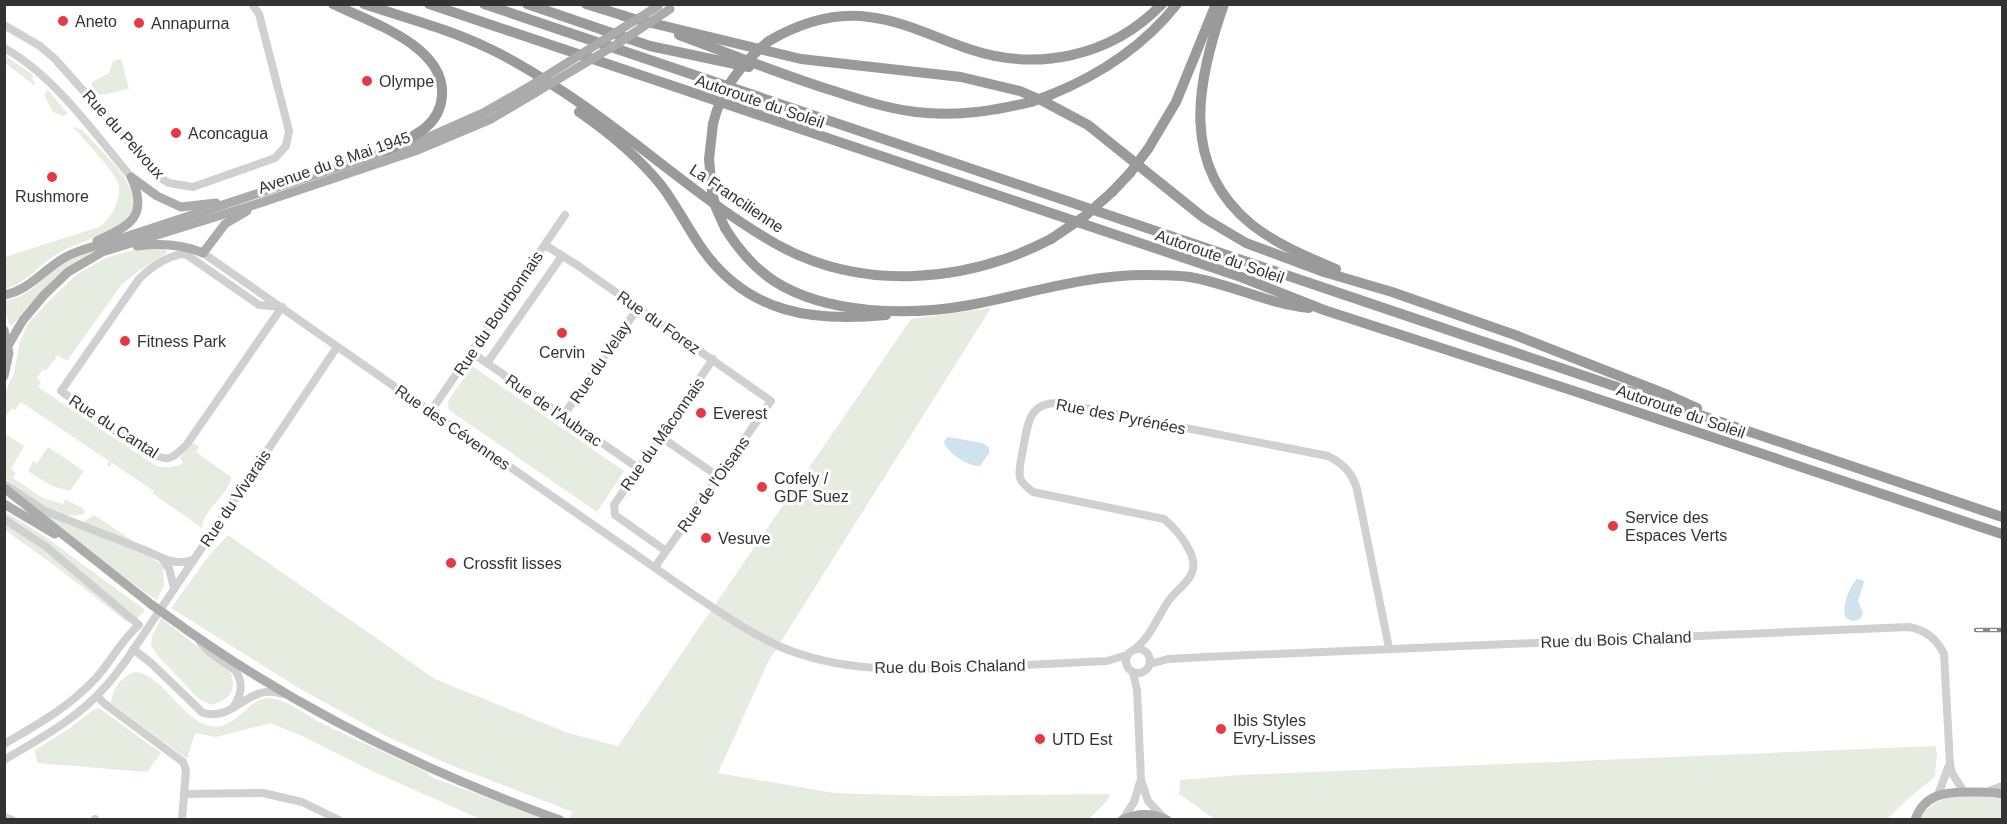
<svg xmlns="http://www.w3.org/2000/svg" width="2007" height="824" font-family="Arial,sans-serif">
  <rect width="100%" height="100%" fill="#fff"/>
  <g fill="#e6ecdf">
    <path d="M 4,55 L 32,74 L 35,86 L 5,63 Z"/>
    <path d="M 121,59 L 129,89 L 96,96 L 92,90 L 92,82 L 109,73 L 113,61 Z"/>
    <path d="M 48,90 L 68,114 L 63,116 L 53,112 L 44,95 Z"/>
    <path d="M 73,127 L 82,130 L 88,136 C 110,161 163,204 112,230 C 96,238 78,243 62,251 C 40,262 28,283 5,289 L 5,257 L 99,227 C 110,219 121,201 119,186 C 117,173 83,139 73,127 Z"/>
    <path d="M 166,248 L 167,253 L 141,269 L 122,284 L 67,361 L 58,355 L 46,371 L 43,369 L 37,378 L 41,382 L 38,387 L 156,466 C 165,468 174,468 183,463 L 180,458 L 193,443 L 199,447 L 196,452 L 231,477 C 228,497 204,507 202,528 L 152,493 L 154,491 L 112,463 L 109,467 L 107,465 L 109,461 L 21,402 L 15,410 L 12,408 L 5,417 L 5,393 L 14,373 L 19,345 L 27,325 L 49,301 L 76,275 L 106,258 L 137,249 Z"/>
    <path d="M 94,250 L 57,276 L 24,310 L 13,325 L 10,325 L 5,313 L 4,301 C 32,296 35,283 56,269 C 67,261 81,255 94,250 Z"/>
    <path d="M 991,308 L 768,662 L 718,773 L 834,793 L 931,796 L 1110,794 L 1107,801 L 1088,820 L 568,819 L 573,812 L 443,762 L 384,735 L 297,687 L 171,608 L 208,557 L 228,535 L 435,679 L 568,733 L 618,746 L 911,319 Z"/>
    <path d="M 472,366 L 624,471 L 597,512 L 449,410 L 448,401 Z"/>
    <path d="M 4,433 L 24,446 L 11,469 L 16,473 L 13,478 L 43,498 L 63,504 L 65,499 L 84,509 L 85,513 C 61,525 23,492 5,478 Z"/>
    <path d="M 48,447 L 84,471 L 70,491 L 52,486 L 28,471 L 33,461 L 37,463 Z"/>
    <path d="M 4,511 L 44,536 L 145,610 L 137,619 L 127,622 L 50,562 L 5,530 Z"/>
    <path d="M 44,512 L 149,555 L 165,568 L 163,571 L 164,585 L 157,600 L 147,594 L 42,515 Z"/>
    <path d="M 94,515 L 136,543 L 83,522 Z"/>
    <path d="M 161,618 L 230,672 C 238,691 229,700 211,705 L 199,699 L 158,656 L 151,645 L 152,636 Z"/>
    <path d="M 134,672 C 160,672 180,716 206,725 C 236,735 247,696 270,698 C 286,699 309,717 323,724 C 358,741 393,756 428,773 L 431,777 L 544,819 L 480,819 L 372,771 L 298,734 L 270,723 L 216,737 L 195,733 L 187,759 L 111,703 C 113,688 120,678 134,672 Z"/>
    <path d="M 99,708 L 161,753 L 147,772 L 37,763 L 35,750 L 70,728 L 93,710 Z"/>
    <path d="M 1935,746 L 1937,752 L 1935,777 L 1909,798 L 1887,819 L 1216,820 L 1179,794 L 1180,780 L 1240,775 Z"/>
    <path d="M 1994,796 L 2002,799 L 2002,819 L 1920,820 C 1934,791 1966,797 1994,796 Z"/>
  </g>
  <g fill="#cfe2ee">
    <path d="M 948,437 L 983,443 L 989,448 L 989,453 L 980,466 C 969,467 946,453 944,441 Z"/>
    <path d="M 1857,579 L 1862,580 L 1864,582 L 1858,601 L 1863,613 L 1860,619 L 1853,621 L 1846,618 C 1841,608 1849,587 1857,579 Z"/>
  </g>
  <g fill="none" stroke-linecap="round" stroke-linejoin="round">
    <g stroke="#d0d0d0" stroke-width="8">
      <path d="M 4,25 L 40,46 L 55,59 L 162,179 L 169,183 L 193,187 L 275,158 L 286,146 L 289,131 L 259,14 L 252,4"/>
      <path d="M 4,48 C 54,75 95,134 131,177"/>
      <path d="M 545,245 L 577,265 L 771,401 L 655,567"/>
      <path d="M 203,253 L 691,593 C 720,612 749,633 781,647 C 840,672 903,670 965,668 C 1012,666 1059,663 1107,661 L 1127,655"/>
      <path d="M 182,254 L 187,255 L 259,305 L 282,307 L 187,444 C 182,449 176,456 169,458 C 152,463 78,403 61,391 L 139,279 C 151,267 165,257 182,254 Z"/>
      <path d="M 471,352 L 638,468"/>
      <path d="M 487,363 L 562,256"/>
      <path d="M 431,411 L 565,215"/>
      <path d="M 563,416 L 638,308"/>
      <path d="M 661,437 L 719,477"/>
      <path d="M 6,485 L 45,511 L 147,551 C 163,558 174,566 193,560"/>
      <path d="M 4,519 L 45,546 L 139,625 C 121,640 111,662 95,679 C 69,707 37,725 4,744"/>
      <path d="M 666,551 L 615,515 L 614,505 L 713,359"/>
      <path d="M 163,560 L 169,568 L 174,588"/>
      <path d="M 200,642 L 209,652 L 236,671 C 243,684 242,693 234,706"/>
      <circle cx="1138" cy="661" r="12"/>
      <path d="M 133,649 L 151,663 L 203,713 C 236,722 248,682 282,694"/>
      <path d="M 1135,649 C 1150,637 1157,619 1167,603 C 1174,592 1185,586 1191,575 C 1201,557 1177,530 1164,519 L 1033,492 C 1028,488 1022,484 1020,478 C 1018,469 1022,457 1023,449 C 1028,424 1028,402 1059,403 L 1328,456 C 1344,464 1352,473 1357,489 L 1389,648"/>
      <path d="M 1150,664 L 1168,659 L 1204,657 L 1909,627 C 1926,630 1937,639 1944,654 L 1950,764 L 1952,773 L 1964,792"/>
      <path d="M 1133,672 L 1137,690 L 1141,780 L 1148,801 L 1164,818"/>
      <path d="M 97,696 L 105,704 L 183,762 L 186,770 L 182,820"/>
      <path d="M 4,760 C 39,739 77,719 104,688 C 112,680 118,671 125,662 L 337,347"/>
      <path d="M 1989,791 L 2002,786"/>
      <path d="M 184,794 L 263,793 L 302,802 L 339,820"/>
      <path d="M 1938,795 L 1949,765"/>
      <path d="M 4,817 L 12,820"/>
      <path d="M 1123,819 L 1134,802 L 1140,782"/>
      <path d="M 95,820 L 95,819"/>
    </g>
    <g stroke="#ababab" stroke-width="9">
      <path d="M 131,177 L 157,196 L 181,207 L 216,203"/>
      <path d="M 97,241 C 128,226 149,218 132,179"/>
      <path d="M 137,246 C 160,243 182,244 203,253 L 225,224 L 247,211"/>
      <path d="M 4,295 C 30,290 43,270 64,258 C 79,249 96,246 113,241 L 424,139 L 485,112 L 527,88"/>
      <path d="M 4,330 L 9,353 L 4,376"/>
      <path d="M 9,344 L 23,320 L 44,295 L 68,272 L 102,252 L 260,203 L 415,151 L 491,119 L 535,93"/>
      <path d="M 4,488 L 152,605"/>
      <path d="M 4,504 L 55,534"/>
      <path d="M 166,615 C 286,703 420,770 560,820"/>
      <path d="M 1122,820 C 1137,813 1151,812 1167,820"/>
      <path d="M 1915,820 C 1924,794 1945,792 1969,792 C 1981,792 1991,791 2002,794"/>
    </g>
    <g stroke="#9a9a9a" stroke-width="10">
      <path d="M 333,4 C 370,22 446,46 442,96 C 441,108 435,120 425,128 C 414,137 398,144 386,151"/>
      <path d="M 364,4 C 406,18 449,29 488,48 C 512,59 536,74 559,89 C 634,137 699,200 776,244 C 862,292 966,283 1051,239"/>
      <path d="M 429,4 L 1241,277 L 1324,310 L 1583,394 L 2002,534"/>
      <path d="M 484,4 L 2002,517"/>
      <path d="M 527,4 L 650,46 L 749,67"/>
      <path d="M 586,4 L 628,17"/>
      <path d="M 1224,4 C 1197,81 1179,165 1251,224 C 1276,244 1307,257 1336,269"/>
      <path d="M 623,16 L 801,59 L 961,77 L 1020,91 L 1043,101 L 1088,125 L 1204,218 L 1246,243 L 1324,272 L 1392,292 L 1515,335 L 1668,395 L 1697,408"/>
      <path d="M 679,35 C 731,54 782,75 834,91 C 864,101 895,111 927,113 C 963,116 997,110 1031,102"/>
      <path d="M 769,41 C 800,23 833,12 869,17 C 904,21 936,38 969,49 C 1037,72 1111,57 1162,4"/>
      <path d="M 1050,95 C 1100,75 1143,47 1177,4"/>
      <path d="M 579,112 C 608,132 639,158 661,185 C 677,206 688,229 703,250 C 749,314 813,322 886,315"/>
      <path d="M 1148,149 L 1176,102 L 1216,4"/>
      <path d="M 712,192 L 709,159 L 713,124"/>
      <path d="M 1112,192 L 1130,173"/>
      <path d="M 725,228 C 738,249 753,267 774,281 C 827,315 910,316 970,305 C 1028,294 1085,275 1145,275 C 1160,275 1175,275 1190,277 C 1231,284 1268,304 1309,308"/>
    </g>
    <g stroke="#888" stroke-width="4.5">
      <path id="rail" d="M 1976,630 L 2002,630"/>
    </g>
    <use href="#rail" stroke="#fff" stroke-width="2" stroke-dasharray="7" stroke-linecap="butt"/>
    <g stroke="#ababab" stroke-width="9">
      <path d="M 527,88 L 658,6"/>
      <path d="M 535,93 L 617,44 L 670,9"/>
      <path d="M 152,605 L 166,615"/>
    </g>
    <g stroke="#9a9a9a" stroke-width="10">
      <path d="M 1031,102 L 1050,95"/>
      <path d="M 713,124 C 721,89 741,63 769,41"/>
      <path d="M 1130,173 L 1148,149"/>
      <path d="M 712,192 L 716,208 L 725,228"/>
      <path d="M 1051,239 L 1085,216 L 1112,192"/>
    </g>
  </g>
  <g fill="#e63946" stroke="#fff" stroke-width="2">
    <circle cx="63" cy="21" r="6"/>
    <circle cx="139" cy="23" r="6"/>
    <circle cx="367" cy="81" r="6"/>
    <circle cx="176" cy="133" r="6"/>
    <circle cx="52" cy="177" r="6"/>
    <circle cx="562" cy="333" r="6"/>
    <circle cx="125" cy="341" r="6"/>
    <circle cx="701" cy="413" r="6"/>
    <circle cx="762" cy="487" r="6"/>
    <circle cx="1613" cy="526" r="6"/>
    <circle cx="706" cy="538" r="6"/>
    <circle cx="451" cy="563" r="6"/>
    <circle cx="1221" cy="729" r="6"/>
    <circle cx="1040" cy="739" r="6"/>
  </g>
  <g text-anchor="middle" stroke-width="6" stroke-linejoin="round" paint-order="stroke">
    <g font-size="16" fill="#333" stroke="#fff" text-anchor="start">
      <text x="75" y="27">Aneto</text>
      <text x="151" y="29">Annapurna</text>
      <text x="379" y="87">Olympe</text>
      <text x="188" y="139">Aconcagua</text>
      <text x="52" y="202" text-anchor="middle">Rushmore</text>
      <text x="137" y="347">Fitness Park</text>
      <text x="562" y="358" text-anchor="middle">Cervin</text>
      <text x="713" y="419">Everest</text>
      <text x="774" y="484">Cofely /<tspan x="774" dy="18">GDF Suez</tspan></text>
      <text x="1625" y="523">Service des<tspan x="1625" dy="18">Espaces Verts</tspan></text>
      <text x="718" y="544">Vesuve</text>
      <text x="463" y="569">Crossfit lisses</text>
      <text x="1233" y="726">Ibis Styles<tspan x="1233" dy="18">Evry-Lisses</tspan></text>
      <text x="1052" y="745">UTD Est</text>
    </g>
    <g font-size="16" fill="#333" stroke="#fff">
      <text transform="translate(760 101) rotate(19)" y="6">Autoroute du Soleil</text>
      <text transform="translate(124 134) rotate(48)" y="6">Rue du Pelvoux</text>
      <text transform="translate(334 162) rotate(-19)" y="6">Avenue du 8 Mai 1945</text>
      <text transform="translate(737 198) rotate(34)" y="6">La Francilienne</text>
      <text transform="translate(1220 256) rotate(19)" y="6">Autoroute du Soleil</text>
      <text transform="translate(498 313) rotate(-56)" y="6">Rue du Bourbonnais</text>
      <text transform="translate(659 322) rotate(35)" y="6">Rue du Forez</text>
      <text transform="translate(600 362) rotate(-56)" y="6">Rue du Velay</text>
      <text transform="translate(554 410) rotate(35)" y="6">Rue de l'Aubrac</text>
      <text transform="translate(1681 411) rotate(19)" y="6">Autoroute du Soleil</text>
      <text transform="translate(1121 416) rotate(11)" y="6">Rue des Pyrénées</text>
      <text transform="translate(114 426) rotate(33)" y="6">Rue du Cantal</text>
      <text transform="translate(453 427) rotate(35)" y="6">Rue des Cévennes</text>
      <text transform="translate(662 434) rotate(-55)" y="6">Rue du Mâconnais</text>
      <text transform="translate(713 484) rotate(-55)" y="6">Rue de l'Oisans</text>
      <text transform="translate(235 498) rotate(-56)" y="6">Rue du Vivarais</text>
      <text transform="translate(1616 639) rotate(-2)" y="6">Rue du Bois Chaland</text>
      <text transform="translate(950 666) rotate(-1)" y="6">Rue du Bois Chaland</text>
    </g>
  </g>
  <rect width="2007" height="824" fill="none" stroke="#333333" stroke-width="12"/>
</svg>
